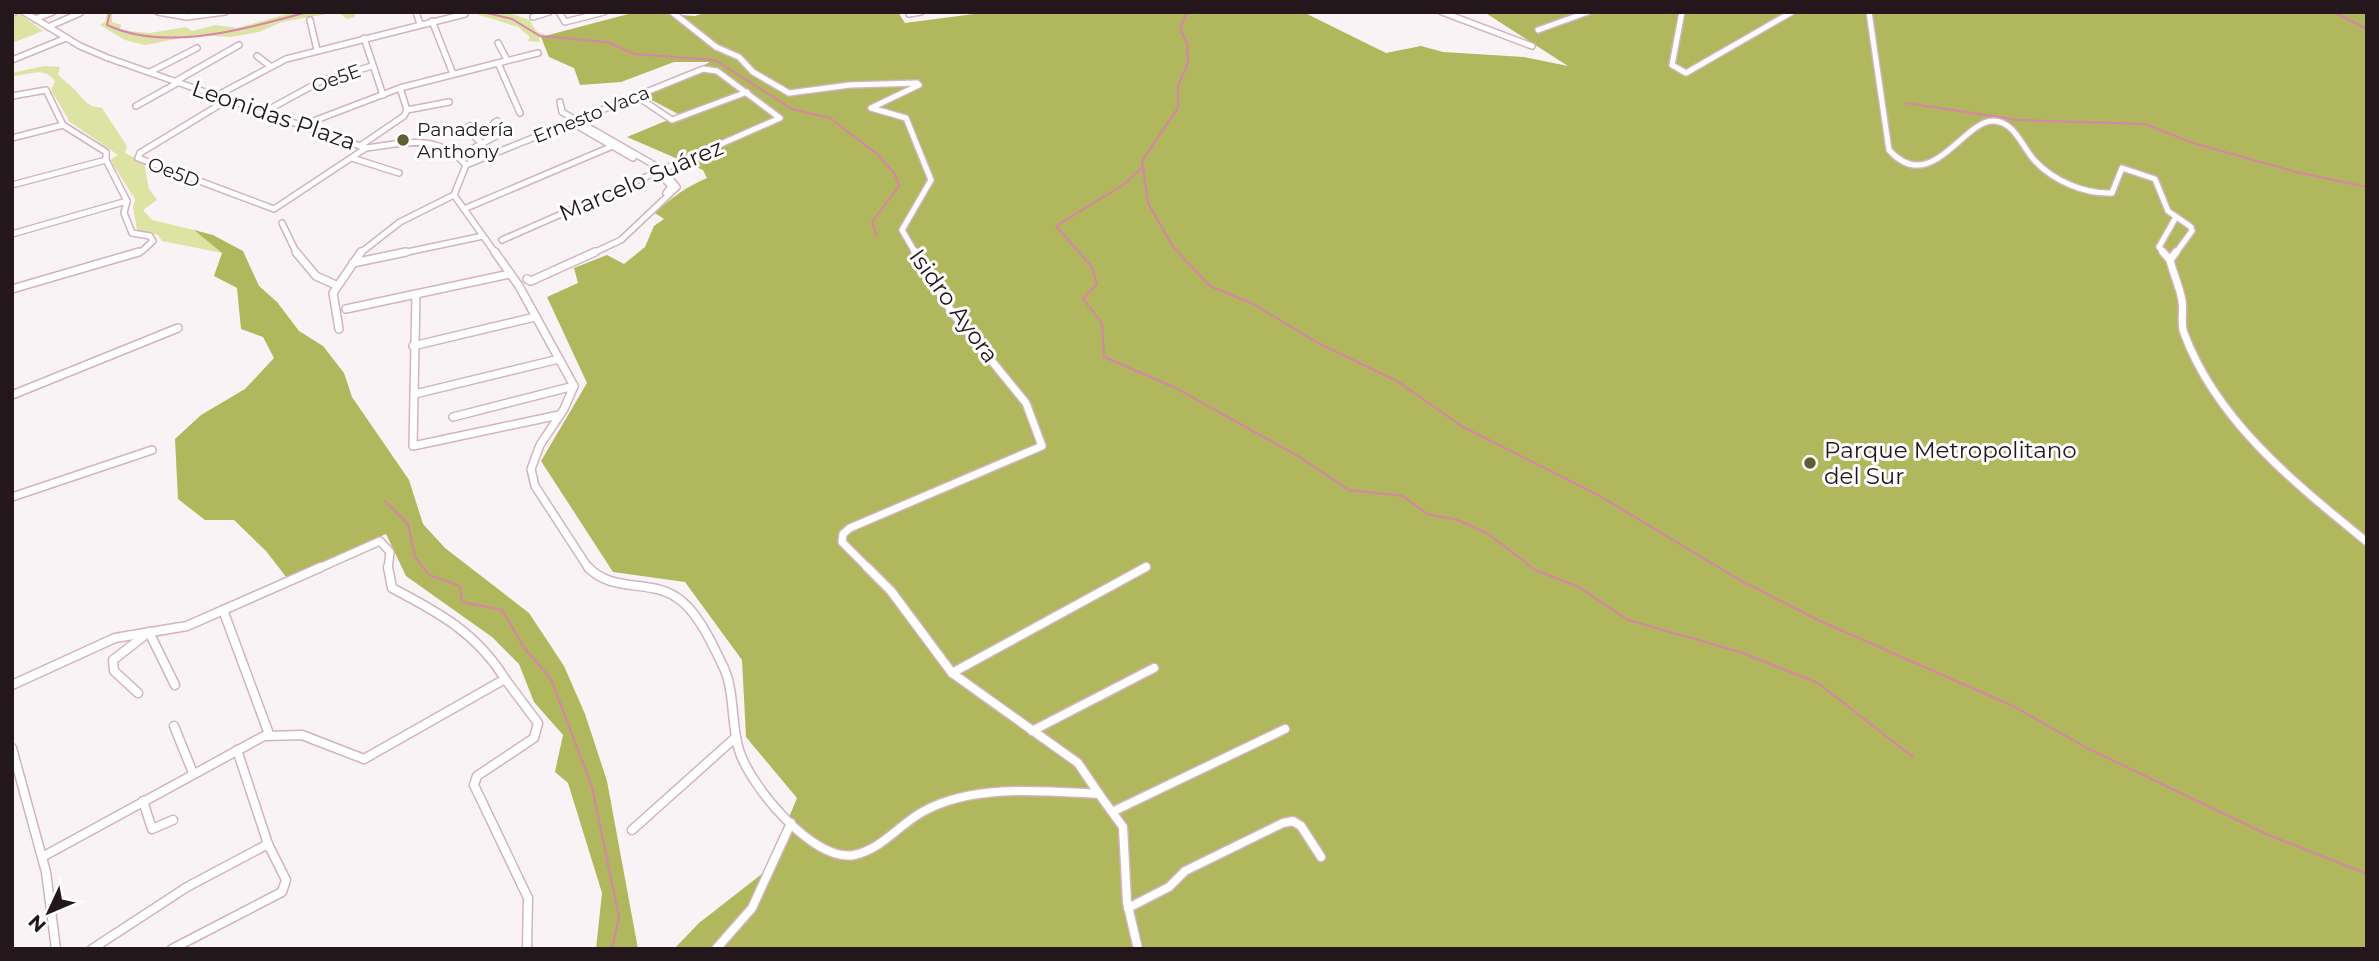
<svg xmlns="http://www.w3.org/2000/svg" width="2379" height="961" font-family="Montserrat,sans-serif">
  <rect width="100%" height="100%" fill="#faf3f6"/>
  <g fill="#dce3a3">
    <path d="M 17,12 L 43,31 L 12,43 L 12,14 Z"/>
    <path d="M 107,12 L 112,12 L 112,22 L 121,25 L 120,30 L 150,33 L 186,27 L 192,31 L 216,25 L 237,28 L 294,12 L 355,12 L 355,17 L 347,19 L 338,12 L 282,22 L 259,32 L 231,37 L 197,35 L 145,45 L 125,40 L 100,25 L 105,22 Z"/>
    <path d="M 470,12 L 506,12 L 530,20 L 536,31 L 545,35 L 539,37 L 540,42 L 528,41 L 530,37 L 518,27 Z"/>
    <path d="M 44,66 L 60,67 L 58,74 C 63,81 70,84 75,90 C 85,101 86,106 102,108 L 127,146 L 125,153 L 144,163 L 149,189 L 157,200 L 143,210 L 152,220 L 194,230 L 222,253 L 162,241 L 158,235 L 137,230 L 133,207 L 135,199 L 110,160 L 118,155 L 70,122 L 51,90 L 55,81 C 42,65 30,76 12,76 L 12,73 Z"/>
  </g>
  <g fill="#b0b75c">
    <path d="M 636,12 L 695,16 L 708,12 L 898,12 L 905,23 L 989,12 L 1303,12 L 1386,53 L 1421,46 L 1443,52 L 1524,57 L 1568,66 L 1484,12 L 2367,12 L 2367,949 L 674,949 L 699,923 L 767,870 L 797,798 L 746,737 L 742,660 L 685,582 L 613,572 L 541,461 L 587,383 L 547,297 L 578,283 L 574,268 L 607,255 L 624,264 L 645,247 L 654,226 L 664,219 L 655,213 C 671,198 686,187 707,178 L 703,170 L 627,137 L 680,115 L 644,96 L 710,62 L 674,62 L 621,82 L 580,85 L 574,68 L 549,57 L 541,37 Z"/>
    <path d="M 194,230 L 213,235 L 243,251 L 259,286 L 277,302 L 299,331 L 323,346 L 344,373 L 352,397 L 409,480 L 423,524 L 445,548 L 529,613 L 564,666 L 585,714 L 607,781 L 638,949 L 596,949 L 602,893 L 568,783 L 555,772 L 563,735 L 534,702 L 519,664 L 492,637 L 406,576 L 386,534 L 287,578 L 266,551 L 234,520 L 205,520 L 178,499 L 175,439 L 201,415 L 245,389 L 274,358 L 263,337 L 241,329 L 237,288 L 214,276 L 222,253 Z"/>
  </g>
  <g fill="none" stroke-linecap="round" stroke-linejoin="round">
    <g stroke="#da83ab" stroke-width="2">
      <path d="M 110,12 L 107,25 C 168,53 246,28 308,12"/>
      <path d="M 483,12 L 512,19 L 540,36 L 607,42 L 634,54 L 715,60 L 792,109 L 830,118 L 878,155 L 895,174 L 899,186 L 872,222 L 877,237"/>
      <path d="M 1187,12 L 1180,29 L 1187,43 L 1188,63 L 1178,86 L 1178,108 L 1142,161 L 1148,203 L 1173,247 L 1210,286 L 1253,304 L 1320,344 L 1397,381 L 1463,427 L 1598,495 L 1738,579 L 1820,621 L 2013,706 L 2087,748 L 2264,833 L 2367,874"/>
      <path d="M 2333,12 L 2367,29"/>
      <path d="M 1906,103 L 2018,120 L 2145,124 L 2193,143 L 2296,172 L 2367,187"/>
      <path d="M 1143,167 L 1123,185 L 1056,226 L 1092,267 L 1097,284 L 1083,299 L 1102,323 L 1104,357 L 1176,388 L 1301,458 L 1349,490 L 1403,496 L 1427,514 L 1458,520 L 1487,533 L 1535,570 L 1579,587 L 1628,620 L 1740,652 L 1818,683 L 1913,757"/>
      <path d="M 385,501 L 408,524 L 415,557 L 429,575 L 460,586 L 462,602 L 502,610 L 525,649 L 551,679 L 592,787 L 619,917 L 612,949"/>
    </g>
    <g stroke="#d5b2c0" stroke-width="8">
      <g id="minor-far2">
        <path d="M 24,12 L 80,46 L 108,58 L 366,148 C 405,143 438,133 466,165 L 454,195 L 496,254"/>
        <path d="M 158,12 L 187,17 L 225,12"/>
        <path d="M 416,12 L 420,24"/>
        <path d="M 559,12 L 565,22 L 604,12"/>
        <path d="M 672,12 L 716,47 L 739,57 L 753,72 L 789,93 L 850,85 L 917,83 L 919,85 L 871,108 L 906,118 L 931,180 L 902,230 L 916,254"/>
        <path d="M 1442,12 L 1532,46"/>
        <path d="M 1682,12 L 1672,65 L 1686,73 L 1792,12"/>
        <path d="M 1869,12 L 1889,150 C 1931,197 1964,119 1994,121 C 2015,122 2022,147 2035,161 C 2054,181 2084,194 2112,193 L 2122,168 L 2155,179 L 2168,211 L 2191,227 L 2192,231 L 2175,254"/>
        <path d="M 12,13 L 15,12"/>
        <path d="M 909,14 L 921,12"/>
        <path d="M 533,17 L 549,12"/>
        <path d="M 35,19 L 53,12"/>
        <path d="M 310,20 L 317,50"/>
        <path d="M 432,21 L 453,74"/>
        <path d="M 48,27 L 80,13"/>
        <path d="M 1538,30 L 1588,12"/>
        <path d="M 364,38 L 383,95"/>
        <path d="M 498,43 L 507,60"/>
        <path d="M 257,56 L 270,66"/>
        <path d="M 12,60 L 66,38"/>
        <path d="M 498,63 L 538,53"/>
        <path d="M 150,72 L 197,48"/>
        <path d="M 176,81 L 239,45"/>
        <path d="M 218,95 L 286,59 L 465,14"/>
        <path d="M 12,96 L 46,90 L 63,125 L 106,152 L 106,160 L 127,201 L 124,213 L 132,233 L 150,236 L 153,241 L 142,251 L 133,254"/>
        <path d="M 638,97 L 672,120 L 747,92"/>
        <path d="M 229,99 L 140,153 L 138,158 L 274,209 L 366,148"/>
        <path d="M 560,102 L 562,112 L 663,170 L 677,187 L 621,240 L 591,254"/>
        <path d="M 136,106 L 179,82"/>
        <path d="M 407,110 L 449,102"/>
        <path d="M 264,112 L 321,81 L 372,66"/>
        <path d="M 571,122 L 633,158"/>
        <path d="M 303,125 L 400,88 L 498,63 L 520,113"/>
        <path d="M 470,126 L 465,129 L 482,143"/>
        <path d="M 12,138 L 63,125"/>
        <path d="M 360,146 L 404,116 L 407,110 L 400,88"/>
        <path d="M 458,156 L 506,131 L 494,123 L 497,121"/>
        <path d="M 352,158 L 399,173"/>
        <path d="M 466,165 L 703,69 L 717,71 L 780,118 L 502,240"/>
        <path d="M 656,171 L 671,186 L 666,193"/>
        <path d="M 12,185 L 106,160"/>
        <path d="M 464,209 L 615,145"/>
        <path d="M 282,223 L 297,254"/>
        <path d="M 12,234 L 127,201"/>
        <path d="M 359,254 L 400,222 L 454,195"/>
        <path d="M 398,254 L 483,236"/>
        <path d="M 2165,254 L 2159,247 L 2176,217"/>
      </g>
    </g>
    <g stroke="#d5b2c0" stroke-width="10">
      <g id="minor-far1">
        <path d="M 296,252 L 316,276 L 336,285"/>
        <path d="M 495,252 L 519,286 L 574,386 L 564,409 L 540,445 L 531,469 L 535,486 L 589,569"/>
        <path d="M 2163,252 L 2170,260"/>
        <path d="M 2176,252 L 2170,260 C 2173,274 2180,287 2182,301 C 2184,312 2180,323 2184,333 C 2217,422 2296,484 2367,542"/>
        <path d="M 353,263 L 406,252"/>
        <path d="M 527,279 L 531,281 L 595,252"/>
        <path d="M 12,289 L 139,252"/>
        <path d="M 416,294 L 413,446 L 559,415"/>
        <path d="M 346,309 L 510,274"/>
        <path d="M 339,329 L 333,293 L 361,252"/>
        <path d="M 413,346 L 535,317"/>
        <path d="M 415,394 L 559,359"/>
        <path d="M 12,395 L 178,328"/>
        <path d="M 453,417 L 574,386"/>
        <path d="M 12,497 L 152,450"/>
        <path d="M 317,569 L 380,541 L 390,552 L 388,569"/>
        <path d="M 869,569 L 842,542 L 843,534 L 850,528 L 1042,446 L 1026,403 L 951,311 L 915,252"/>
        <path d="M 1142,569 L 1146,567"/>
      </g>
    </g>
    <g stroke="#d5b2c0" stroke-width="11">
      <g id="minor">
        <path d="M 588,567 C 612,593 648,579 676,597 C 696,609 711,641 721,662 C 736,689 730,721 739,750 C 750,786 814,863 854,855 C 883,849 901,822 926,810 C 976,784 1044,791 1099,794 L 1123,827 L 1127,902 L 1138,949"/>
        <path d="M 867,567 L 891,591 L 952,673 L 1078,763 L 1099,794"/>
        <path d="M 223,610 L 269,734"/>
        <path d="M 952,673 L 1146,567"/>
        <path d="M 505,679 L 538,723 L 534,738 L 477,776 L 474,785 L 528,898 L 527,949"/>
        <path d="M 12,685 L 115,638 L 187,626 L 321,567"/>
        <path d="M 138,693 L 114,671 L 113,660 L 149,632 L 175,685"/>
        <path d="M 174,726 L 193,773"/>
        <path d="M 1032,731 L 1154,668"/>
        <path d="M 12,748 L 46,872 L 56,949"/>
        <path d="M 143,801 L 152,829 L 173,820"/>
        <path d="M 1114,811 L 1285,729"/>
        <path d="M 632,830 L 736,737"/>
        <path d="M 44,856 L 264,736 L 302,735 L 364,759 L 505,679 C 477,633 438,612 392,588 L 388,567"/>
        <path d="M 1128,908 L 1169,887 L 1185,871 L 1283,823 L 1293,821 L 1301,826 L 1321,857"/>
        <path d="M 92,949 L 187,887 L 268,844"/>
        <path d="M 172,949 L 282,892 L 286,880 L 268,844 L 237,750"/>
        <path d="M 716,949 L 752,908 L 791,823"/>
      </g>
    </g>
    <use href="#minor-far2" stroke="#fff" stroke-width="5"/>
    <use href="#minor-far1" stroke="#fff" stroke-width="7"/>
    <use href="#minor" stroke="#fff" stroke-width="8"/>
  </g>
  <g fill="#5d612f" stroke="#fff" stroke-width="2.5">
    <circle cx="403" cy="140" r="7"/>
    <circle cx="1810" cy="463" r="7"/>
  </g>
  <g text-anchor="middle" stroke-width="6" stroke-linejoin="round" paint-order="stroke">
    <g font-size="19" fill="#23171c" stroke="#fff">
      <text transform="translate(336 78) rotate(-20)" y="7">Oe5E</text>
      <text transform="translate(591 114) rotate(-22)" y="7">Ernesto Vaca</text>
      <text transform="translate(174 172) rotate(21)" y="7">Oe5D</text>
    </g>
    <g font-size="19" fill="#23171c" stroke="#fff" text-anchor="start">
      <text x="417" y="136">Panadería<tspan x="417" dy="22">Anthony</tspan></text>
    </g>
    <g font-size="23" fill="#23171c" stroke="#fff">
      <text transform="translate(274 115) rotate(19)" y="8">Leonidas Plaza</text>
      <text transform="translate(641 180) rotate(-23)" y="8">Marcelo Suárez</text>
      <text transform="translate(954 306) rotate(54)" y="8">Isidro Ayora</text>
    </g>
    <g font-size="23" fill="#23171c" stroke="#fff" text-anchor="start">
      <text x="1824" y="458">Parque Metropolitano<tspan x="1824" dy="26">del Sur</tspan></text>
    </g>
  </g>
  <rect width="2379" height="961" fill="none" stroke="#23171c" stroke-width="28"/>
  <g transform="translate(49 912) rotate(226)" stroke="#ffffff" stroke-width="5" paint-order="stroke">
  <path d="M0-5L12 26L0 18L-12 26Z" fill="#23171c"/>
  <text y="-10" font-size="19" font-weight="bold" text-anchor="middle" fill="#23171c">N</text>
  </g>
</svg>
